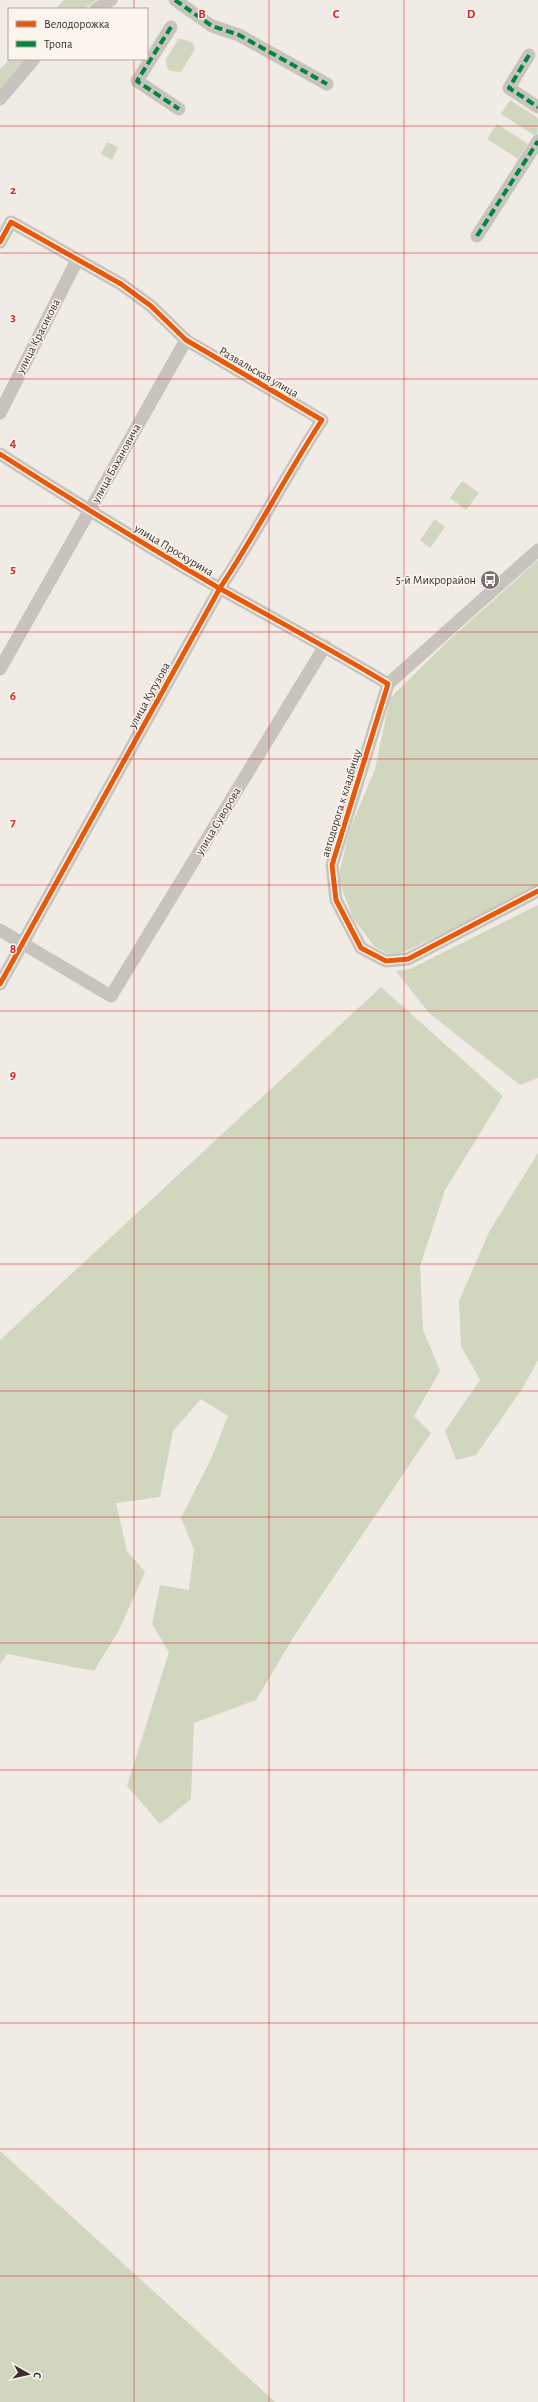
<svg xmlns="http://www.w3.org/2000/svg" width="538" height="2402" font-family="'Alegreya Sans',sans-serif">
  <rect width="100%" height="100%" fill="#f0ebe5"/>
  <g fill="#d1d6bf">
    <path d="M 64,0 L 96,0 L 84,9 L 56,9 Z"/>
    <path d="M 179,38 L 193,43 L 195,49 L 181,72 L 170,71 L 167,68 L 166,59 Z"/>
    <path d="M 10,59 L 26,59 L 0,89 L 0,69 Z"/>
    <path d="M 510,100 L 538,118 L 537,137 L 501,114 Z"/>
    <path d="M 497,124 L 528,144 L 518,159 L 487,139 Z"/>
    <path d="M 107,142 L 118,147 L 112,160 L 101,154 Z"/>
    <path d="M 462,481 L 479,493 L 466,510 L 450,498 Z"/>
    <path d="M 435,519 L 445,527 L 430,548 L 420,540 Z"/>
    <path d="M 538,560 L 538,886 L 489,912 L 393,957 L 374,946 L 353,918 L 338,878 L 350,829 L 375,769 L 390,698 L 449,640 Z"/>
    <path d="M 538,905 L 538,1078 L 520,1085 L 429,1013 L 396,971 L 410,969 Z"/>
    <path d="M 381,987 L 503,1096 L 445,1190 L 420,1266 L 423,1330 L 440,1371 L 414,1416 L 431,1433 L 296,1633 L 256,1700 L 194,1723 L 191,1799 L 160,1824 L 127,1786 L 169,1652 L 152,1624 L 160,1585 L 189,1590 L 194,1549 L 181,1518 L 211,1459 L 228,1416 L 201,1399 L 173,1431 L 160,1497 L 116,1503 L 127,1551 L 145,1572 L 119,1630 L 94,1671 L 7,1654 L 0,1664 L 0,1340 Z"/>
    <path d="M 538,1153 L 538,1360 L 522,1389 L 476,1455 L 456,1460 L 445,1431 L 480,1380 L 461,1346 L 459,1301 L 490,1230 Z"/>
    <path d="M 0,2151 L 275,2402 L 0,2402 Z"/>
  </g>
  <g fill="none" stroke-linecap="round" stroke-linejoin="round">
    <g stroke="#c9c3be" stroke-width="13">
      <path d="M 175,0 L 212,26 L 239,35 L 327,84"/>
      <path d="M 96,9 L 111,0"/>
      <path d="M 171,27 L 137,81 L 179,109"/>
      <path d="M 529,55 L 509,88 L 538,107"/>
      <path d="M 0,99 L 34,59"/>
      <path d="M 477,236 L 538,141"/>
      <path d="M 0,242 L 11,222 L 121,284 L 151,306 L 186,340 L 322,420 C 286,475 256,534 220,588 L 0,984"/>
      <path d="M 0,413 L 77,260"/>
      <path d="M 0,454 C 72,500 145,545 219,588 C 276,620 332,650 388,684 L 332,865 L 336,900 L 361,948 L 386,961 L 408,959 L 538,891"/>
      <path d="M 0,669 L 186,340"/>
      <path d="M 388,684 L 538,550"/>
      <path d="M 0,930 L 111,996 L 325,646"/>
    </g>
    <g stroke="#00873e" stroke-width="4" stroke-dasharray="8 4" stroke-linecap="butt">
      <path d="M 175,0 L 212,26 L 239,35 L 327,84"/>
      <path d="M 171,27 L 137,81 L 179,109"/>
      <path d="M 529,55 L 509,88 L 538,107"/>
      <path d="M 477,236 L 538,141"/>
    </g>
    <g stroke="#fbf5ee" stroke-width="8">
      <g id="cycleway">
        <path d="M 0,242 L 11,222 L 121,284 L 151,306 L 186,340 L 322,420 C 286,475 256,534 220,588 L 0,984"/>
        <path d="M 0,454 C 72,500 145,545 219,588 C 276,620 332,650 388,684 L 332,865 L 336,900 L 361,948 L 386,961 L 408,959 L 538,891"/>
      </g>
    </g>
    <use href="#cycleway" stroke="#e8590c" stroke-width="5"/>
  </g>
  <path fill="none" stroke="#d62828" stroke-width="1" stroke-opacity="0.55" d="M 134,0 L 134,9M 269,0 L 269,2402M 404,0 L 404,2402M 134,59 L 134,2402M 0,126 L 538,126M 0,253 L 538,253M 0,379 L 538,379M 0,506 L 538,506M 0,632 L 538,632M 0,759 L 538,759M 0,885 L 538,885M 0,1011 L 538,1011M 0,1138 L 538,1138M 0,1264 L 538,1264M 0,1391 L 538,1391M 0,1517 L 538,1517M 0,1643 L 538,1643M 0,1770 L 538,1770M 0,1896 L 538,1896M 0,2023 L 538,2023M 0,2149 L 538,2149M 0,2276 L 538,2276"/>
  <defs>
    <g id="bus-disc" transform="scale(1)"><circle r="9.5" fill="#7a716c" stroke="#fbf5ee"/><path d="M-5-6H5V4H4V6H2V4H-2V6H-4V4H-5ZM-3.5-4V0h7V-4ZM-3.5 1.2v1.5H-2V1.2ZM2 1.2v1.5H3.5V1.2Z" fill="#fff"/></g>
  </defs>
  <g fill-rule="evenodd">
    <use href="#bus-disc" x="490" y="580"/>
  </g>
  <g text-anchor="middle" stroke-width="3" stroke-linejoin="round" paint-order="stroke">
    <g font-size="12" fill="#3b302b" stroke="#fbf5ee">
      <text transform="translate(38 336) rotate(-63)" y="4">улица Красикова</text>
      <text transform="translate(259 372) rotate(30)" y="4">Развальская улица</text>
      <text transform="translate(116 463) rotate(-61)" y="4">улица Бахановича</text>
      <text transform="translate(174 550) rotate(31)" y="4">улица Проскурина</text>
      <text transform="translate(149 695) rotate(-61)" y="4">улица Кутузова</text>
      <text transform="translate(341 803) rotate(-73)" y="4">автодорога к кладбищу</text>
      <text transform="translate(218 821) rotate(-59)" y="4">улица Суворова</text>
    </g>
    <g font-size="12" fill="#3b302b" stroke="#fbf5ee" text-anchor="end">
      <text x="476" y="584">5-й Микрорайон</text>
    </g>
  </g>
  <g font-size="13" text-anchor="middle" font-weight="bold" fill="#d62828" stroke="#fbf5ee" stroke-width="3" stroke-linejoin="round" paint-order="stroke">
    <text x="202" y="18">B</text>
    <text x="336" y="18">C</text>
    <text x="471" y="18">D</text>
    <text x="13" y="194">2</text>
    <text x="13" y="321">3</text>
    <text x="13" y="447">4</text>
    <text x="13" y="573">5</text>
    <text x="13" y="700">6</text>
    <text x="13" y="826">7</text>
    <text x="13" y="953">8</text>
    <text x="13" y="1079">9</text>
  </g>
  <rect x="8" y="8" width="140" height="52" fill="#fbf5ee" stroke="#aea6a0"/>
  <rect x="16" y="21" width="20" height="6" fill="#e8590c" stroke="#aea6a0"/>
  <text x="44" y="28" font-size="12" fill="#3b302b">Велодорожка</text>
  <rect x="16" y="41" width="20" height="6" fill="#00873e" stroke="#aea6a0"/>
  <text x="44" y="48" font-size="12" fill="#3b302b">Тропа</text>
  <g transform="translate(28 2374) rotate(98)" stroke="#fbf5ee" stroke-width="3" paint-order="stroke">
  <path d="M0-3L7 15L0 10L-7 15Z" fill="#3b302b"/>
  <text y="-6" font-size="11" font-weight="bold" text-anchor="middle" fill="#3b302b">С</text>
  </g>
</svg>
